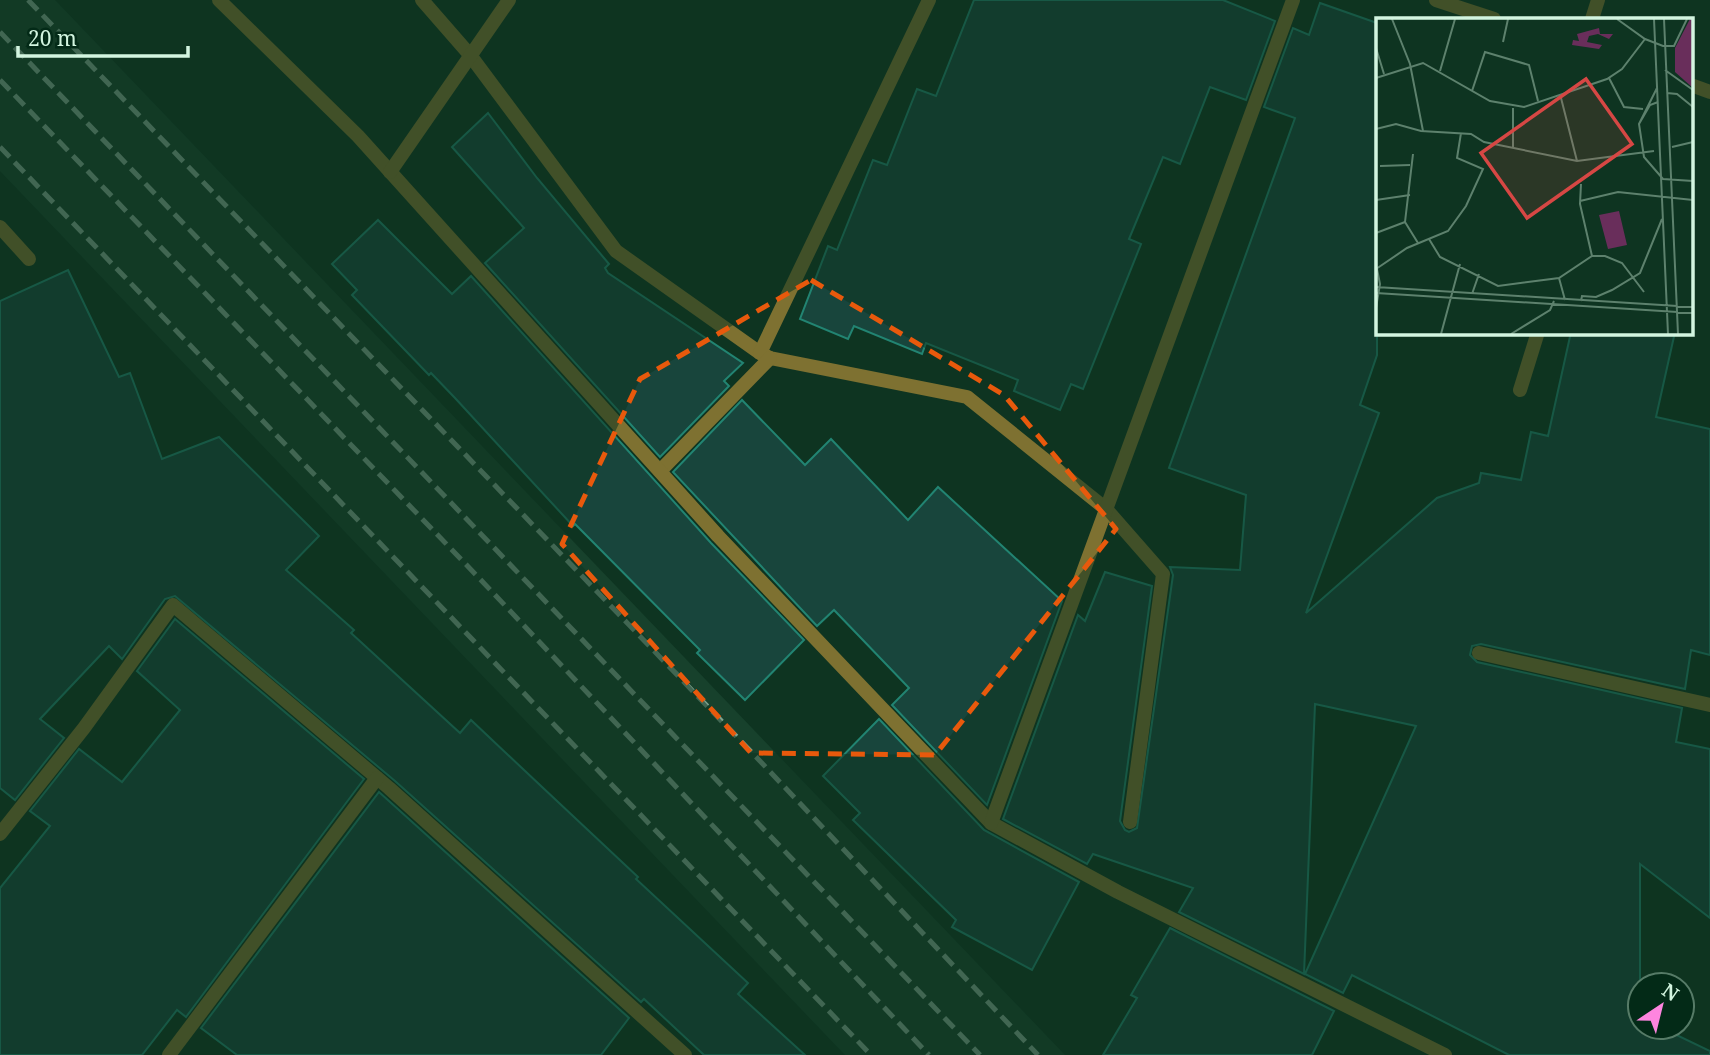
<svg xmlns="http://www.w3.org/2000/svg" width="1710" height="1055" font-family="'Noto Serif',serif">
  <rect width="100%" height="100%" fill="#0e3421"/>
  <path fill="#17412c" d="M 0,0 L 55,0 L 1065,1055 L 845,1055 L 0,171 Z"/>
  <g fill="#18453c" stroke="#228472" stroke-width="2">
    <path d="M 974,0 L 1223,0 L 1275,21 L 1246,100 L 1210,87 L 1180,164 L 1163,157 L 1129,239 L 1141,244 L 1083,389 L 1071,384 L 1060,410 L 1014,391 L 1018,380 L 926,343 L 922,354 L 854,326 L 848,339 L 800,319 L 828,246 L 837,250 L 873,160 L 887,165 L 917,89 L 936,96 Z"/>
    <path d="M 1320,3 L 1377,23 L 1377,355 L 1360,405 L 1379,413 L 1306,613 L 1437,498 L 1479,483 L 1481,473 L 1521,480 L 1531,432 L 1548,436 L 1571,332 L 1675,332 L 1656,417 L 1710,429 L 1710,655 L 1691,650 L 1685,689 L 1481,644 L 1472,646 L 1470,655 L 1477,662 L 1682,708 L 1676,742 L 1710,749 L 1710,918 L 1640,864 L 1640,1027 L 1660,1027 L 1710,1051 L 1710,1055 L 1509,1055 L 1352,975 L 1343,993 L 1305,974 L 1416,726 L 1315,704 L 1304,974 L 1179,912 L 1193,888 L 1093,854 L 1087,864 L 1003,819 L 1078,615 L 1085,621 L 1105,572 L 1152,586 L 1120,821 L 1125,830 L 1129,832 L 1137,828 L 1173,575 L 1170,567 L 1240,570 L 1246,495 L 1169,468 L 1295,118 L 1264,107 L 1293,28 L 1309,35 Z"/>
    <path d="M 488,113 L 537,178 L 609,264 L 605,268 L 608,273 L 743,363 L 724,381 L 729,386 L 660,457 L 485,263 L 524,228 L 452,147 Z"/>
    <path d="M 378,220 L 452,294 L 471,276 L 711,543 L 804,640 L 745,700 L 697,653 L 700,650 L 575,524 L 573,526 L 455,398 L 431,373 L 429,375 L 352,295 L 357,290 L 332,264 Z"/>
    <path d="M 68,270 L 119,377 L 130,373 L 162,459 L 219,437 L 319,536 L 286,570 L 354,630 L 351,633 L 460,733 L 471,720 L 541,786 L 638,877 L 636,879 L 748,983 L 738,994 L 805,1055 L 704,1055 L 644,999 L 641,1002 L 395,781 L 175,596 L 165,599 L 122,659 L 109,646 L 40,719 L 64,738 L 15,800 L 0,788 L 0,301 Z"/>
    <path d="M 742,400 L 805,465 L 831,439 L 908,520 L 938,487 L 1062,601 L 987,805 L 892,705 L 909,688 L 834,610 L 817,626 L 673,472 Z"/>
    <path d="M 175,619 L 364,779 L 186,1017 L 177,1010 L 142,1055 L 0,1055 L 0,888 L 50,826 L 30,811 L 79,749 L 122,782 L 180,710 L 137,671 Z"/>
    <path d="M 879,719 L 984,830 L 1079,882 L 1032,970 L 952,927 L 956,920 L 853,820 L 860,813 L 823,776 Z"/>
    <path d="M 379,792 L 629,1018 L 601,1055 L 237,1055 L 201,1028 Z"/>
    <path d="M 1170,928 L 1334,1011 L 1312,1055 L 1103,1055 L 1137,998 L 1131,995 Z"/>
  </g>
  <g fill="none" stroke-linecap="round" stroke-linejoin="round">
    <g stroke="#7e7131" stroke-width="14">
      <path d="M 422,0 L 470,55 L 616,251 L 760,353 L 770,358 L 967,397 L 1106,509 L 1163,574 L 1130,822"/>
      <path d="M 1592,19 L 1598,0"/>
      <path d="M 760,353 L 929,0"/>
      <path d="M 1520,390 L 1538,332"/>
      <path d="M 660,471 L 770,358"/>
      <path d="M 1479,653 L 1710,705"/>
      <path d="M 0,834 L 84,728 L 173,605 L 389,788 L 685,1055"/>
      <path d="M 169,1055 L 377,778"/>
    </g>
    <g stroke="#7e7131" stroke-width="14">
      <path d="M 219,0 L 358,136 L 718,536 L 991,823 L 1118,892 L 1445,1055"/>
      <path d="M 1436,0 L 1494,19"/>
      <path d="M 1691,85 L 1710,92"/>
      <path d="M 390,172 L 509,0"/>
      <path d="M 0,227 L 29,259"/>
      <path d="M 991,823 L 1293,0"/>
    </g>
    <g stroke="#7ea28e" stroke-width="5" stroke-dasharray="14 7" stroke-linecap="butt">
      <path d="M 28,0 L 759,760 L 1038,1055"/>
      <path d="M 0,32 L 980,1055"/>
      <path d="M 0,80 L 480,579 L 929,1055"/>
      <path d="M 0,147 L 871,1055"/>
    </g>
  </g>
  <path d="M0 0H1710V1055H0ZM 811,280 L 1004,395 L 1116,529 L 935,755 L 751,753 L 562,544 L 640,379 Z" fill="#0e3421" fill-opacity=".55" fill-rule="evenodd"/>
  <path fill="none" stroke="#e8590c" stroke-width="5" stroke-dasharray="14 9" stroke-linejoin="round" d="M 811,280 L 1004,395 L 1116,529 L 935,755 L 751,753 L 562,544 L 640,379 Z"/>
  <g transform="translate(1376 18)">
    <rect width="317" height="317" fill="#0e3421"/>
    <path d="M 314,1 L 317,1 L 317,70 L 299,54 L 299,30 ZM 223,10 L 224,16 L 237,16 L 233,21 L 222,16 L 213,18 L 211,24 L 226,27 L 223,31 L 196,27 L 197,22 L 203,23 L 201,16 ZM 243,193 L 251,227 L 232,231 L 223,197 Z" fill="#692e5b"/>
    <path fill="none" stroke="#5d816d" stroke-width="2" d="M 16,1 L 34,46 L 47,113M 241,1 L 269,21 L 287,28 L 298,28 L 311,1M 278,1 L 292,316M 288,1 L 302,316M 127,24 L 132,1M 0,30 L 8,56M 289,52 L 317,72M 64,53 L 79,1M 0,60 L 47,45 L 114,83 L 148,89 L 231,61 L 246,51 L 269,21M 233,60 L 248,89 L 267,91M 96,73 L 109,34 L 153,47 L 162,83M 291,75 L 301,76 L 317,89M 184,76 L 201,143M 282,84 L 274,87 L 263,106 L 268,139 L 287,161 L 317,163M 137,90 L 137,129M 263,106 L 281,70M 0,111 L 20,106 L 45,113 L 95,116 L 108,124 L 201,143 L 278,133M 296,129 L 317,124M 37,136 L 29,204 L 42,225M 4,148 L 34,147M 205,166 L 204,186 L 216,238M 0,182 L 34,177M 204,183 L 242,174 L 317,182M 0,215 L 29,204M 53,221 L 64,239 L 122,268 L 183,260 L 216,238 L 229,238 L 246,245 L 268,274M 0,251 L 31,230 L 72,213 L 90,188 L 107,151 L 81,140 L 85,115M 183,260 L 189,282M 0,269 L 317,289M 0,275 L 317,295M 96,276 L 103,256M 205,283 L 206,278 L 220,279 L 236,272 L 264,255 L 286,201M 0,290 L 4,266 L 1,251M 65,316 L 84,246M 135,316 L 174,292 L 178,283"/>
    <path fill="#d64744" fill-opacity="0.15" stroke="#d64744" stroke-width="3.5" d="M 210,61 L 256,126 L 151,200 L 105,135 Z"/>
    <rect width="317" height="317" fill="none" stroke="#d3f5e0" stroke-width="3.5"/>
  </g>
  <g transform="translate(1661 1006) rotate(35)"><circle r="33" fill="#032a17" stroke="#567b67" stroke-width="2"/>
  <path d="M0-5L12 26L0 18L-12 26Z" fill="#fe85df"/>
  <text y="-10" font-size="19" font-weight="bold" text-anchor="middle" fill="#d3f5e0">N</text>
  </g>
  <path d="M18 46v10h170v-10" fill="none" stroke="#d3f5e0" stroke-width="3.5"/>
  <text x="28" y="46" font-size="21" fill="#d3f5e0" stroke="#032a17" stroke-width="5" paint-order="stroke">20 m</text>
</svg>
